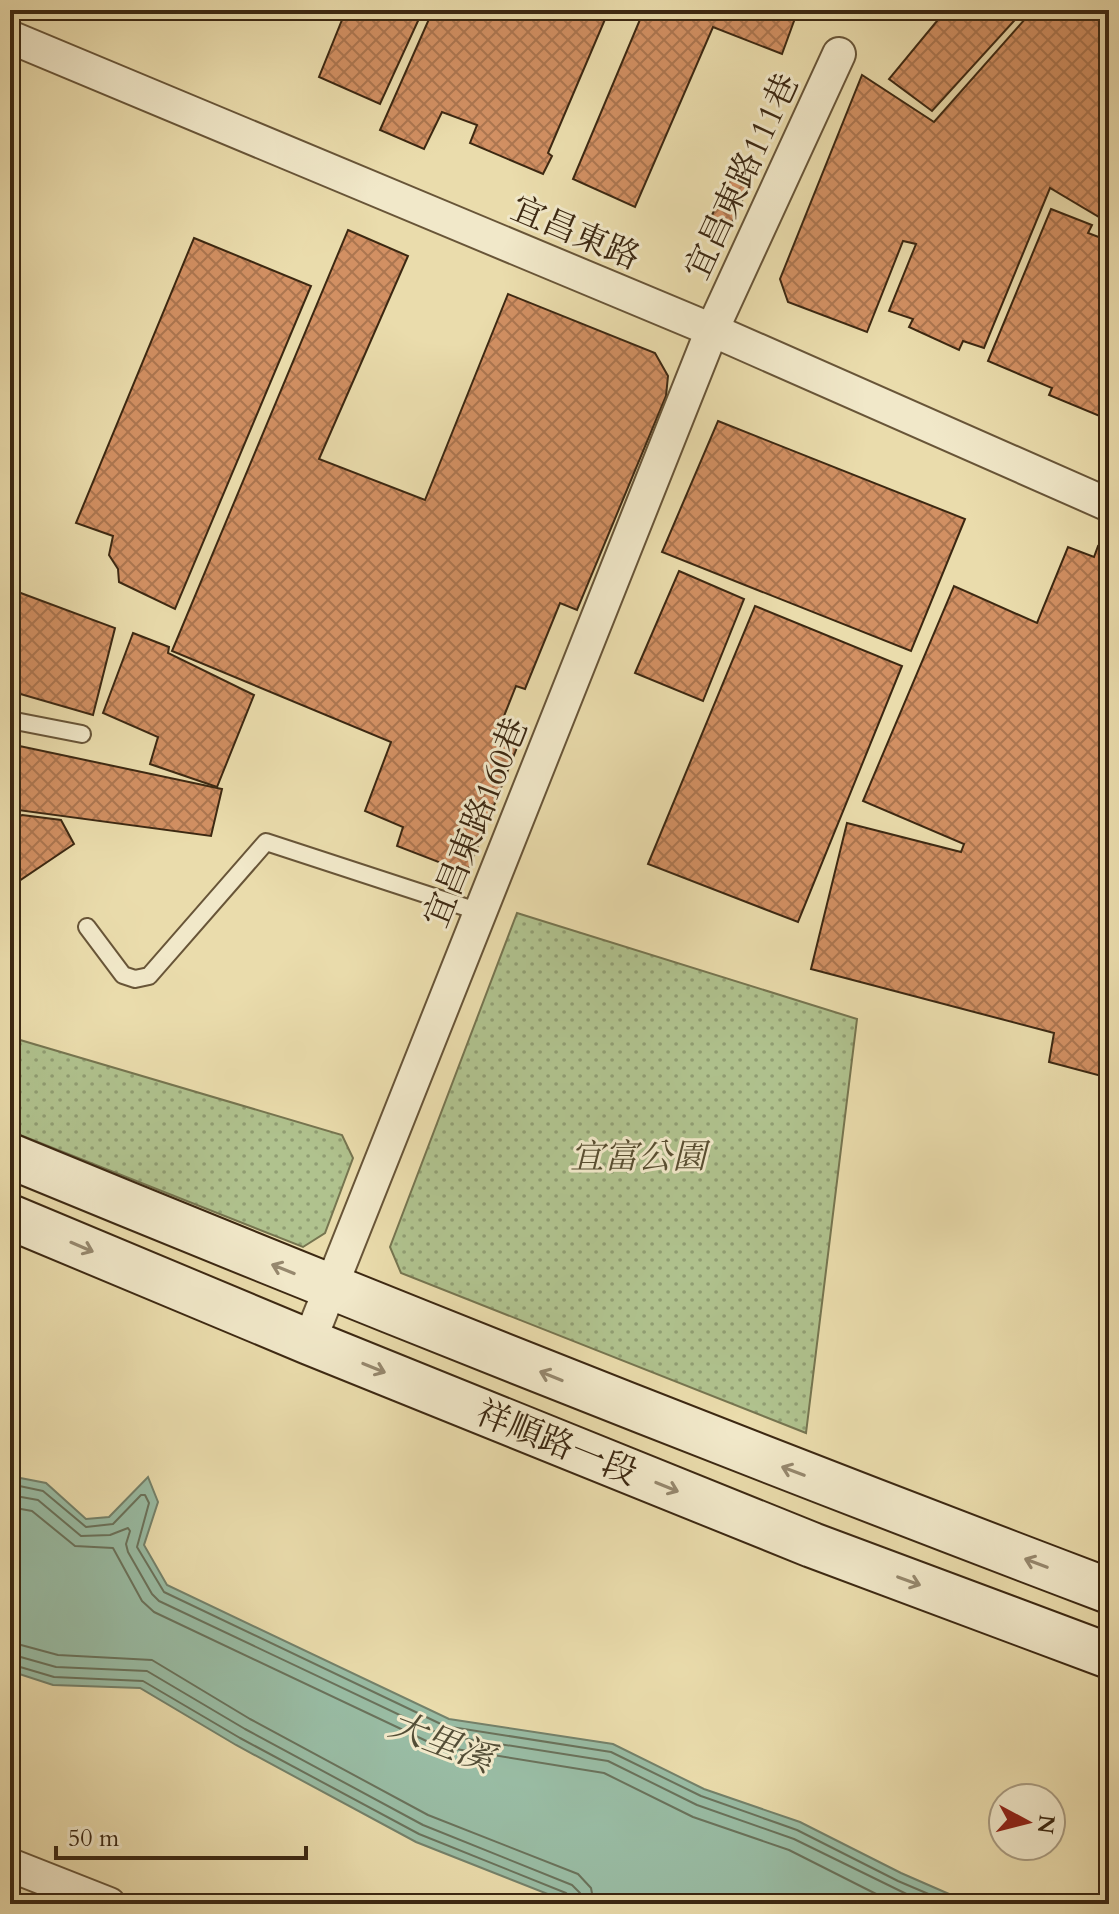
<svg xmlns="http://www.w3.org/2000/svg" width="1119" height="1914" font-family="Cardo,'Noto Serif TC',serif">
  <defs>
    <pattern id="park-dots" width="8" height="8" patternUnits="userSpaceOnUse" patternTransform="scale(2)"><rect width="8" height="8" fill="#b0c28e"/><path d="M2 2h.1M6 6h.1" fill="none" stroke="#909e73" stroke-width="1.8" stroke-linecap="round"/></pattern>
    <pattern id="building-cross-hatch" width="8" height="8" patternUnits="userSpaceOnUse" patternTransform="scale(2)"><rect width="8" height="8" fill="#d29063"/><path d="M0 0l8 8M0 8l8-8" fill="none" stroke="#ac7650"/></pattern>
  </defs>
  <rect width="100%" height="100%" fill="#eadcac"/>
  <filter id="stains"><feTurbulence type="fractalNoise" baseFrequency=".0025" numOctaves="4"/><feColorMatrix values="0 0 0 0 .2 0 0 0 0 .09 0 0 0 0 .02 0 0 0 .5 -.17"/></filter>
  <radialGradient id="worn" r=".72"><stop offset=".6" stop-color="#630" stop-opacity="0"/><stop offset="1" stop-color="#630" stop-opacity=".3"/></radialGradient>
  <g fill="url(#park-dots)" stroke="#767550" stroke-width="2">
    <path d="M 517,913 L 857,1019 L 806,1433 L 401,1273 L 390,1247 Z"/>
    <path d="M 10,1037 L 342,1135 L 353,1158 L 325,1233 L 303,1247 L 10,1131 Z"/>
  </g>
  <path fill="#99bca4" stroke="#74816a" stroke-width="2" d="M 10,1476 L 46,1483 L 86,1519 L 109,1517 L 148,1477 L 158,1502 L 144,1545 L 167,1585 L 449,1719 L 613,1744 L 704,1789 L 800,1822 L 901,1873 L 972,1904 L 573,1904 L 416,1842 L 236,1745 L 140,1688 L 53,1685 L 10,1671 Z"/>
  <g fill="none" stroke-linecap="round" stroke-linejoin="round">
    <g stroke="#6a725b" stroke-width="2">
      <path d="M 10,1484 L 43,1491 L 86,1527 L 113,1524 L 141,1495 L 145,1495 L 149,1503 L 137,1547 L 164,1592 L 445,1726 L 611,1752 L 701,1796 L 797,1830 L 898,1881 L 952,1904"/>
      <path d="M 10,1495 L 38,1500 L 81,1536 L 110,1535 L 128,1528 L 130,1531 L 126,1544 L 128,1552 L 152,1594 L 159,1601 L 442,1735 L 608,1761 L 697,1805 L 794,1839 L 927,1904"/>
      <path d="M 10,1507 L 32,1511 L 75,1546 L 113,1548 L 142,1601 L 154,1612 L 437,1746 L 604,1773 L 693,1817 L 789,1850 L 896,1904"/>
      <path d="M 10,1642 L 58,1655 L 152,1660 L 250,1719 L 428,1815 L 578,1874 L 591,1888 L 594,1904"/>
      <path d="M 10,1654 L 56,1667 L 147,1671 L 245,1729 L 423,1825 L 572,1885 L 580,1893 L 582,1904"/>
      <path d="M 10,1664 L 54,1677 L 143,1681 L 240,1738 L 419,1834 L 566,1893 L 571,1898 L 572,1904"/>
    </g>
  </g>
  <g fill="url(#building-cross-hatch)" stroke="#3c2812" stroke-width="2">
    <path d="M 346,10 L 423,10 L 380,104 L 319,77 Z"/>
    <path d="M 433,10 L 609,10 L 548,153 L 552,156 L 543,174 L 470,143 L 477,125 L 442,112 L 424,149 L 380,130 Z"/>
    <path d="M 644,10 L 798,10 L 782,54 L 713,27 L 635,207 L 573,179 Z"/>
    <path d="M 927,10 L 1024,10 L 932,111 L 889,79 L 937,21 Z"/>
    <path d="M 1033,10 L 1109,10 L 1109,223 L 1050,188 L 984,348 L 963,341 L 959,350 L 909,327 L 913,319 L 889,311 L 916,244 L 903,241 L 867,332 L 788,302 L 780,279 L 862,75 L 934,122 Z"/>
    <path d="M 736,161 L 756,169 L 729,230 L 709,222 Z"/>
    <path d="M 1051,209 L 1092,225 L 1088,233 L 1109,241 L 1109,402 L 1102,417 L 1049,395 L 1052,388 L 988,361 Z"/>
    <path d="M 348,230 L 408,256 L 319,459 L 425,500 L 508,294 L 655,353 L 668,376 L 666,396 L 577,610 L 560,603 L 525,689 L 516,686 L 498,731 L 520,740 L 467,873 L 397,846 L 403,827 L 365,811 L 391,742 L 172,651 Z"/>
    <path d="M 194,238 L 311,286 L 175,609 L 119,582 L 118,569 L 109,555 L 113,536 L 76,523 Z"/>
    <path d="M 718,421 L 965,519 L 911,651 L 662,552 Z"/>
    <path d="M 1098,546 L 1109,551 L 1109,1078 L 1049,1062 L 1054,1033 L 811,969 L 847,823 L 961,852 L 964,844 L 863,801 L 954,586 L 1037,623 L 1068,547 L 1094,557 Z"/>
    <path d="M 679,571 L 744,599 L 703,701 L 635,673 Z"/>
    <path d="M 10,589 L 115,628 L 93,715 L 10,691 Z"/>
    <path d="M 755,606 L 902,666 L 798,922 L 648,864 Z"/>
    <path d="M 133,633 L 169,647 L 168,653 L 254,695 L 217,787 L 150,764 L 158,737 L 103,713 Z"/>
    <path d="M 10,744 L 222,789 L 211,836 L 10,809 Z"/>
    <path d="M 22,815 L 61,820 L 74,844 L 10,887 L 10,823 Z"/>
  </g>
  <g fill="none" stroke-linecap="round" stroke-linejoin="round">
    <g stroke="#685538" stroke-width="20">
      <g id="lane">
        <path d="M 10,720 L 82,734"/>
        <path d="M 87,927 L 123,975 L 135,979 L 149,976 L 266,842 L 480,912"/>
      </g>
    </g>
    <g stroke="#685538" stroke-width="36">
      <g id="street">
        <path d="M 10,37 L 712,330 L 1109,505"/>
        <path d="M 309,1342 L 712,330 L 839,54"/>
        <path d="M 10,1865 L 109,1904"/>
      </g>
    </g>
    <g stroke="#3c2812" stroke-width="48">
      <g id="secondary">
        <path d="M 10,1156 C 374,1306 740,1451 1109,1591"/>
        <path d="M 10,1217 L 309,1342 L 812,1545 L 1109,1656"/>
      </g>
    </g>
    <use href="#lane" stroke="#f1e8c9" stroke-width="16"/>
    <use href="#street" stroke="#f1e8c9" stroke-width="32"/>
    <use href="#secondary" stroke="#f1e8c9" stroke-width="44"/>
  </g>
  <defs><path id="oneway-shaft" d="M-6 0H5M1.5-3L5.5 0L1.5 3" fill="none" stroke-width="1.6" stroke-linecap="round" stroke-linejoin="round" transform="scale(2)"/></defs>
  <g stroke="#96886e">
    <use href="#oneway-shaft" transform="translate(82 1247) rotate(23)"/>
    <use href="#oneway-shaft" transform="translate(283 1269) rotate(-158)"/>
    <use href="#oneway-shaft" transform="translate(374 1368) rotate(22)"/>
    <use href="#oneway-shaft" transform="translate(551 1376) rotate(-158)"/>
    <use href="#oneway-shaft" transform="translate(793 1471) rotate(-159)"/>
    <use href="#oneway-shaft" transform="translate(667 1487) rotate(22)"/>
    <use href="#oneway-shaft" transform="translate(1036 1563) rotate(-159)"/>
    <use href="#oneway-shaft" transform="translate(909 1581) rotate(20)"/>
  </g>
  <g text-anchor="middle" stroke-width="6" stroke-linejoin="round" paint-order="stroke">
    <g font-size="34" fill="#3c2812" stroke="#f1e8c9">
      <text transform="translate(741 176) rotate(-65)" y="12">宜昌東路111巷</text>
      <text transform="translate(576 232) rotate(23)" y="12">宜昌東路</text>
      <text transform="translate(475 822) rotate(-68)" y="12">宜昌東路160巷</text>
      <text transform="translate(557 1442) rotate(22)" y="12">祥順路一段</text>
    </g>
    <g font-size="34" font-style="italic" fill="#594e31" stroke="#f1e8c9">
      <text x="638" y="1168">宜富公園</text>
    </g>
    <g font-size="36" font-style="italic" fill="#534d36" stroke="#f1e8c9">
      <text transform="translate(442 1741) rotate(21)" y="13">大里溪</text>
    </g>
  </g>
  <rect width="1119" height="1914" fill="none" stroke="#eadcac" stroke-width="40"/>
  <rect x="12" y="12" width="1095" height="1890" fill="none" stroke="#3c2812" stroke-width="4"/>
  <rect x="20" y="20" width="1079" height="1874" fill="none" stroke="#3c2812" stroke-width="2"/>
  <g transform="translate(1027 1822) rotate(97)"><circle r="38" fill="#f1e8c9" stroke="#a99b80" stroke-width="2"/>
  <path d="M0-6L14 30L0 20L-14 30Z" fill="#8f2418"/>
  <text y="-12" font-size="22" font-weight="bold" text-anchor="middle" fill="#3c2812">N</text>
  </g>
  <path d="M56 1846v12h250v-12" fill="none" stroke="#3c2812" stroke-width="4"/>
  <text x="68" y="1846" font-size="24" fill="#3c2812" stroke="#f1e8c9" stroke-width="6" paint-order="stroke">50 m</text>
  <rect width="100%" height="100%" filter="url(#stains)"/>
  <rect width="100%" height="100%" fill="url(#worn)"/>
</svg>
